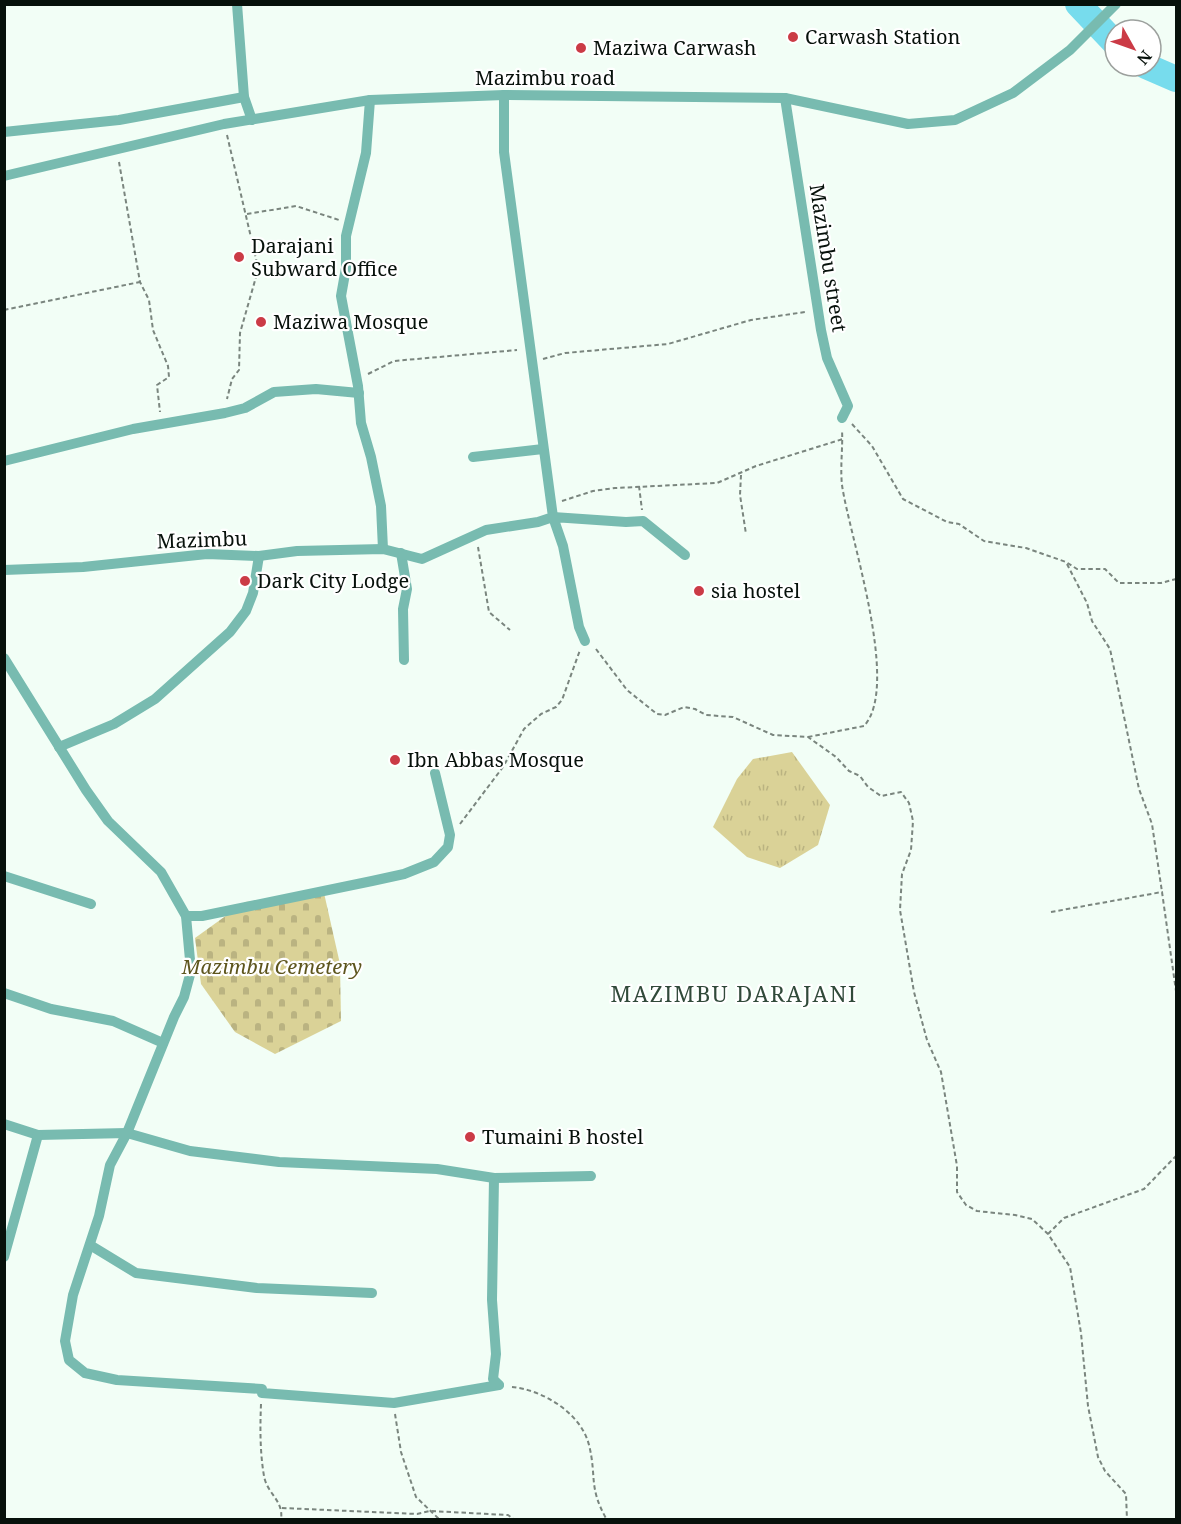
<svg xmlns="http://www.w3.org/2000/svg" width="1181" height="1524" font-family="'Noto Serif',serif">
  <defs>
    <pattern id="grass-tufts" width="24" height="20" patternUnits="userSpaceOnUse" patternTransform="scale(1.5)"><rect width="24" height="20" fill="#dad297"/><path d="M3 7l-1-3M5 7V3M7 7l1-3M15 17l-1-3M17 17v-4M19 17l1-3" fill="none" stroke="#bab381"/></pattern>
    <pattern id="cemetery-stones" width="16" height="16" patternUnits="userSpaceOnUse" patternTransform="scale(1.5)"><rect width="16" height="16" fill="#dad297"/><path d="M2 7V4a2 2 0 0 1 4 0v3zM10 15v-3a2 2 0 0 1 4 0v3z" fill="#bab381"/></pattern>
  </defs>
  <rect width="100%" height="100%" fill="#f2fef6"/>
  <path fill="url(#grass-tufts)" d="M 792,752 L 830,805 L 818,845 L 780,868 L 747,857 L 713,827 L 737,779 L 753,759 Z"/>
  <path fill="url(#cemetery-stones)" d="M 324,893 L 340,964 L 341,1021 L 275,1054 L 235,1032 L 201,984 L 195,938 L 245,902 Z"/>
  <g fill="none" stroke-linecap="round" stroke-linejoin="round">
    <g stroke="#77dced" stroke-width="26">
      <path d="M 1078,4 L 1115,43"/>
      <path d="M 1146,66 L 1176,79"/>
    </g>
    <g stroke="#7a857e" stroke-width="2" stroke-dasharray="4.5 3" stroke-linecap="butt">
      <path d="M 227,135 L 257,263 L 256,277 L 240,333 L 239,370 L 232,379 L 227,399"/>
      <path d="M 119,162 L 140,282 L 149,300 L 153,330 L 168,366 L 169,377 L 157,385 L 160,412"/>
      <path d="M 247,214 L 296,206 L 339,220"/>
      <path d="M 4,310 L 140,282"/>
      <path d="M 543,359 L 565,353 L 668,344 L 751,320 L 805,312"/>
      <path d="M 368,374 L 394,361 L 517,350"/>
      <path d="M 852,424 L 872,446 L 903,499 L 947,522 L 959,524 L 984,541 L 1026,548 L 1066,562 L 1077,569 L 1105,569 L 1119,583 L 1161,583 L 1176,579"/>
      <path d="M 741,475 L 740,495 L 746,534"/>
      <path d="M 639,486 L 642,510"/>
      <path d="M 562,501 L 593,491 L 615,488 L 717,483 L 756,466 L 843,439"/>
      <path d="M 478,547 L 489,612 L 510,630"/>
      <path d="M 1067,564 L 1087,603 L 1092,621 L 1110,649 L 1139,789 L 1152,824 L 1162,892"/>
      <path d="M 596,649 L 627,690 L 657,714 L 665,715 L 684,707 L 695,709 L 706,715 L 733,717 L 773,735 L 808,737 L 836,757 L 849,771 L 860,776 L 868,787 L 881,796 L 901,792 L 909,803 L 913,821 L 911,850 L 902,874 L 900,910 L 914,992 L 927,1040 L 941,1072 L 957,1166 L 957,1192 L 966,1205 L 977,1211 L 1015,1215 L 1032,1219 L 1048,1234 L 1070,1267 L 1081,1333 L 1088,1406 L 1098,1457 L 1105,1471 L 1126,1494 L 1127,1520"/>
      <path d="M 808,737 L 864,726 C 901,686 849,535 842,485 C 840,466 843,448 842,430"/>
      <path d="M 460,824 L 503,767 L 524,729 L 541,714 L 556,707 L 562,700 L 580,650"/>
      <path d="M 1051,912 L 1162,892 L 1176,991"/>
      <path d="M 1048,1234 L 1064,1218 L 1144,1189 L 1176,1156"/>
      <path d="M 512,1387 C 543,1390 581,1413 589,1445 C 597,1477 588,1487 607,1520"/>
      <path d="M 261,1404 C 260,1428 260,1453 264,1476 C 267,1494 284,1500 281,1520"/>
      <path d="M 395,1414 L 401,1452 L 416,1497 L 440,1520"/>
      <path d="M 282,1508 L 417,1514 L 430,1511 L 508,1515 L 515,1520"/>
    </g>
    <g stroke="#78bbb0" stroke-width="10">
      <path d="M 237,4 L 244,97 L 252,120"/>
      <path d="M 785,98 L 821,330 L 827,358 L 848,406 L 842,418"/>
      <path d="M 370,100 L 366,153 L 346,236 L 346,268 L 341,296 L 358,386 L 361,423 L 371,457 L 381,506 L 383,549"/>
      <path d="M 4,132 L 119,120 L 244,97"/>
      <path d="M 4,176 L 224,124 L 370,100 L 504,95 L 785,98 L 908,124 L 955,120 L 1013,93 L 1070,50 L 1116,4"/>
      <path d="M 473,457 L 543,449"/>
      <path d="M 4,461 L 133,429 L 225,413 L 245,408 L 274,392 L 316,389 L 359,393"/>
      <path d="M 401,553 L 407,589 L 403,609 L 404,660"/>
      <path d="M 4,570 L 83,567 L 207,554 L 259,556 L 297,551 L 383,549 L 422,559 L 486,530 L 538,522 L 553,517 L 504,152 L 504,95"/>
      <path d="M 585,641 L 579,627 L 563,546 L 553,517 L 626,522 L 643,521 L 685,555"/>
      <path d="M 4,658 L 86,790 L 108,821 L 161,872 L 186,916 L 191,971 L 184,997 L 174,1017 L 127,1133 L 110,1165 L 99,1216 L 73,1295 L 65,1341 L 69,1360 L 85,1373 L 117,1380 L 262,1389 L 262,1393 L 394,1403 L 499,1385"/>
      <path d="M 59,747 L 114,724 L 155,699 L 230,632 L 246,611 L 253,593 L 259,556"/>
      <path d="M 4,876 L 91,904"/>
      <path d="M 186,916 L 202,916 L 372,881 L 404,874 L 434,862 L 448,847 L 450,835 L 435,773"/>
      <path d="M 4,993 L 51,1009 L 113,1021 L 163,1043"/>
      <path d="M 4,1124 L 38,1135 L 127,1133 L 190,1151 L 279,1162 L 437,1169 L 494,1178 L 591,1176"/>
      <path d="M 494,1178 L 492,1300 L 496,1354 L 493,1379 L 499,1385"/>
      <path d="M 90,1245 L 136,1273 L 257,1288 L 372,1293"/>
      <path d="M 4,1257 L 38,1135"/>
    </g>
  </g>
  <g fill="#cb3b46" stroke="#fff" stroke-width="2">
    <circle cx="793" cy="37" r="6"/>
    <circle cx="581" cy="48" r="6"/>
    <circle cx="239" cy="257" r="6"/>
    <circle cx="261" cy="322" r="6"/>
    <circle cx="245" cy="581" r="6"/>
    <circle cx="699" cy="591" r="6"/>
    <circle cx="395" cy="760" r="6"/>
    <circle cx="470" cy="1137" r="6"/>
  </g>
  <g text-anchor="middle" stroke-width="4.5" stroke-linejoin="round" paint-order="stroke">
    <g font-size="20" fill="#07110b" stroke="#fff" text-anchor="start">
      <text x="805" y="44">Carwash Station</text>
      <text x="593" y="55">Maziwa Carwash</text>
      <text x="251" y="253">Darajani<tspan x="251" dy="23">Subward Office</tspan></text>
      <text x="273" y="329">Maziwa Mosque</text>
      <text x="257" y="588">Dark City Lodge</text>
      <text x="711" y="598">sia hostel</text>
      <text x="407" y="767">Ibn Abbas Mosque</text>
      <text x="482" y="1144">Tumaini B hostel</text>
    </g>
    <g font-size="20" fill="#07110b" stroke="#fff">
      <text x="545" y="85">Mazimbu road</text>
      <text transform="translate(828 258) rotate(81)" y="7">Mazimbu street</text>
      <text transform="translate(202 540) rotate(-2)" y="7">Mazimbu</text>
    </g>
    <g font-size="20" font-style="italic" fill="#5d551d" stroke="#fff">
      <text x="272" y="974">Mazimbu Cemetery</text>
    </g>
    <g font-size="22" letter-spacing="1.5" fill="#314a3a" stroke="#fff">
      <text x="734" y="1002">MAZIMBU DARAJANI</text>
    </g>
  </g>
  <rect width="1181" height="1524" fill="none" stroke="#07110b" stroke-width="12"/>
  <g transform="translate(1133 48) rotate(130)"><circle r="28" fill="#ffffff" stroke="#9ca09d" stroke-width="1.5"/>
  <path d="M0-4.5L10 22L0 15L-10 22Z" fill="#cb3b46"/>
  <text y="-9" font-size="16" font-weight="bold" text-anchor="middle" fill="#07110b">N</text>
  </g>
</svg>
